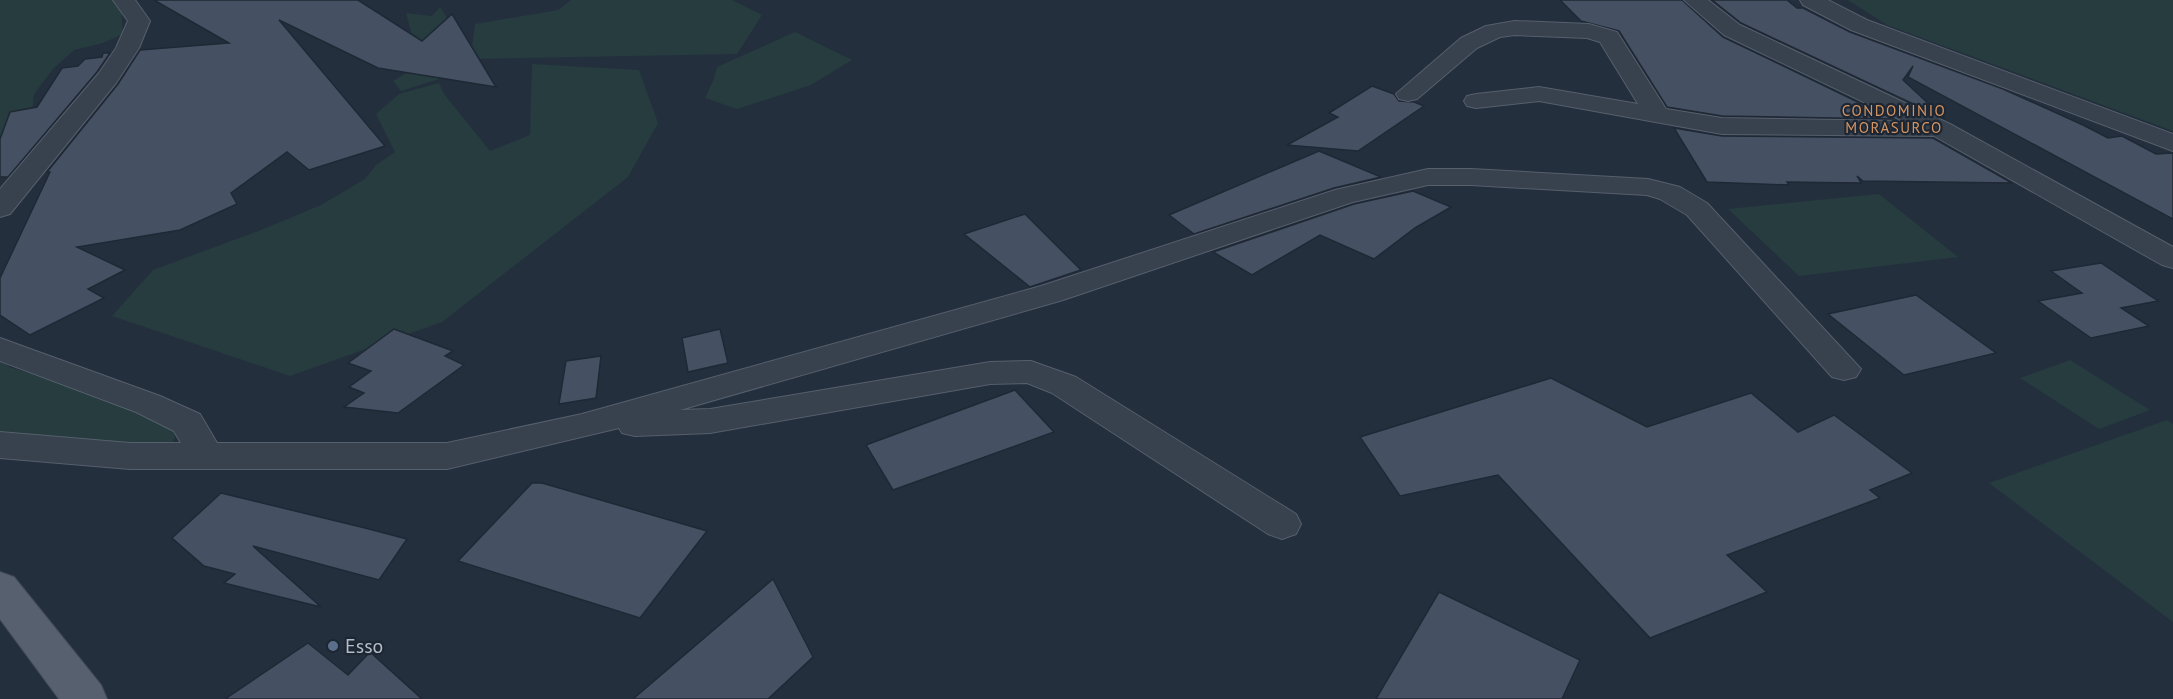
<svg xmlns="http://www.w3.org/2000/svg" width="2173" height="699" font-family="'PT Sans',sans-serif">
  <rect width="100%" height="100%" fill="#242f3e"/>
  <g fill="#263c3f">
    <path d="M 0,0 L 112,0 L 121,9 L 123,34 L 103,43 L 74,50 L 53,69 L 34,94 L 30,130 L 0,172 Z"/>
    <path d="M 571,0 L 732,0 L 762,15 L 737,54 L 473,59 L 478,67 L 401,91 L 393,81 L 420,65 L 406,13 L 432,16 L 440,7 L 471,55 L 475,24 L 558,10 Z"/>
    <path d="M 1848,0 L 2173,0 L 2173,131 L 1887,25 Z"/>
    <path d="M 795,32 L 852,60 L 811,85 L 737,109 L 705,98 L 713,81 L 717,67 Z"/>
    <path d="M 532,64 L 639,70 L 658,123 L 628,177 L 442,322 L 290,376 L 112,316 L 153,270 L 261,230 L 321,205 L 365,179 L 376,165 L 395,152 L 376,114 L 399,94 L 439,83 L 444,94 L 490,151 L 530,135 Z"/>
    <path d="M 1879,194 L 1958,257 L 1799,276 L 1728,209 Z"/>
    <path d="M 0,360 L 9,367 L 102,395 L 171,426 L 177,432 L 173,441 L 163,448 L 0,436 Z"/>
    <path d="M 2070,360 L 2150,410 L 2099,429 L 2020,378 Z"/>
    <path d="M 2167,420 L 2173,424 L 2173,622 L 1989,483 Z"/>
  </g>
  <g fill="#455162" stroke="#1f2835" stroke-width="1.5">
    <path d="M 154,0 L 358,0 L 422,41 L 452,14 L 496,87 L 378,68 L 279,20 L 385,146 L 309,170 L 287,152 L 231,193 L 237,204 L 180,230 L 77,247 L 125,270 L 88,289 L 104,298 L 30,335 L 0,315 L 0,278 L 50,172 L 47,172 L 118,84 L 140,50 L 229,43 Z"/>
    <path d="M 1560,0 L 1682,0 L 1723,37 L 1893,119 L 1722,116 L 1667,107 L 1619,31 L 1581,21 Z"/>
    <path d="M 1712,0 L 1787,0 L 1797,8 L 1803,8 L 1850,32 L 2003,89 L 2083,125 L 2108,138 L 2122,136 L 2156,154 L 2173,153 L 2173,219 L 1908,77 L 1913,66 L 1903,80 L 1945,119 L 1741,23 Z"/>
    <path d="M 103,53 L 110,53 L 97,72 L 8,177 L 0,177 L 0,139 L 10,112 L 37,107 L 62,68 L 78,66 L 85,59 L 102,57 Z"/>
    <path d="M 1372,86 L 1394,94 L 1399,101 L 1414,102 L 1424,106 L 1358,151 L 1287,145 L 1338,117 L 1329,113 Z"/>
    <path d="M 1674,128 L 1722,136 L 1933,138 L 2012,183 L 1863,181 L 1857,176 L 1861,183 L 1787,182 L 1789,185 L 1707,182 Z"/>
    <path d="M 1319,151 L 1381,177 L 1334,188 L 1194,234 L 1169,215 Z"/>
    <path d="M 1413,191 L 1451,207 L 1415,228 L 1374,259 L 1320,235 L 1252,275 L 1213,252 L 1354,204 Z"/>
    <path d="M 1025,214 L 1081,270 L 1030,287 L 964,234 Z"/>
    <path d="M 2101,263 L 2158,301 L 2121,308 L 2149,326 L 2091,338 L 2038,301 L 2082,293 L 2051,271 Z"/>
    <path d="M 1916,295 L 1949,319 L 1996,353 L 1904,375 L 1828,314 Z"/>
    <path d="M 394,329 L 453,351 L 445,356 L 464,365 L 398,413 L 344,407 L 364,393 L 349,387 L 371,371 L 348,363 Z"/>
    <path d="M 720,329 L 728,363 L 688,372 L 682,338 Z"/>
    <path d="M 601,356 L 596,398 L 559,404 L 566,361 Z"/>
    <path d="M 1551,378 L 1647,427 L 1751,393 L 1798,432 L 1834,415 L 1912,473 L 1870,490 L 1880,498 L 1727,555 L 1767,592 L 1650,638 L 1498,475 L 1400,496 L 1360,437 Z"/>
    <path d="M 1015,390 L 1054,432 L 893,490 L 866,445 Z"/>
    <path d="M 532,483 L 542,483 L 707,531 L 640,618 L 458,561 Z"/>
    <path d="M 221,493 L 365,528 L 407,539 L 379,580 L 253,546 L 321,607 L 224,583 L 235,574 L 204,566 L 172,538 Z"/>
    <path d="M 773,579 L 813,657 L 768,699 L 633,699 Z"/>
    <path d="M 1439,592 L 1580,660 L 1562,699 L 1376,699 Z"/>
    <path d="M 308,643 L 348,675 L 370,652 L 422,699 L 225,699 Z"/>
  </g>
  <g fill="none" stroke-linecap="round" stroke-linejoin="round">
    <g stroke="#565f6c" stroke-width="2">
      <g id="minor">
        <path d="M 113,0 L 135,0 L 150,21 L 139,48 L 116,83 L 10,214 L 0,217 L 0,189 L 99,73 L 116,48 L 128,21 Z"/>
        <path d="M 1684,0 L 1708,0 L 1740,25 L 1950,124 L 2173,247 L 2173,268 L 2162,265 L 1934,136 L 1722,134 L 1539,101 L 1476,108 L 1467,106 L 1464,101 L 1467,96 L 1476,94 L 1539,87 L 1638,104 L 1600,42 L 1587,38 L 1515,35 L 1500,37 L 1477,48 L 1417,99 L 1408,101 L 1399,99 L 1396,94 L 1461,38 L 1486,26 L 1515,21 L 1589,24 L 1617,32 L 1666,109 L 1722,118 L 1903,121 L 1724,35 Z"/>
        <path d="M 1800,0 L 1828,0 L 1867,20 L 2173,134 L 2173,151 L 1851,30 L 1803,5 Z"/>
        <path d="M 1428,169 L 1471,169 L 1648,179 L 1680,187 L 1707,203 L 1861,369 L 1856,377 L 1844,380 L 1832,377 L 1687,215 L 1660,199 L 1647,195 L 1471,185 L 1428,185 L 1353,202 L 1063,300 L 680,410 L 710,409 L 990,362 L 1031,361 L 1076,377 L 1296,514 L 1301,524 L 1296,534 L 1282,539 L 1268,534 L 1052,393 L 1027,383 L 990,384 L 710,433 L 635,436 L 622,433 L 619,428 L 447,469 L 130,469 L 0,458 L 0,432 L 130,443 L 181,443 L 174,431 L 136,412 L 0,361 L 0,338 L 160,396 L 200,414 L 217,443 L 447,443 L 582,414 L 1041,286 L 1335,190 Z"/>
      </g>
    </g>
    <g stroke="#414a57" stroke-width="2">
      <path id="major" d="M 0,572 L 14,577 L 101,685 L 107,699 L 59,699 L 0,619 Z"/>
    </g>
    <use href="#minor" fill="#38414e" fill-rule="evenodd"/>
    <use href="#major" fill="#56606e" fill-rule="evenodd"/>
  </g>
  <circle fill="#5c6f8a" stroke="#1d2633" stroke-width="2" cx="333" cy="646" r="6"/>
  <g text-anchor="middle" stroke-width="4.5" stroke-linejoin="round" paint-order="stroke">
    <g font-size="15" letter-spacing="1.5" fill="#d59563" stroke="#1d2633">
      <text x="1894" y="116">CONDOMINIO<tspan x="1894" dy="17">MORASURCO</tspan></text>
    </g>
    <g font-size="20" fill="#b4bcc9" stroke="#1d2633" text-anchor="start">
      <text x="345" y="653">Esso</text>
    </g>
  </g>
</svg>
